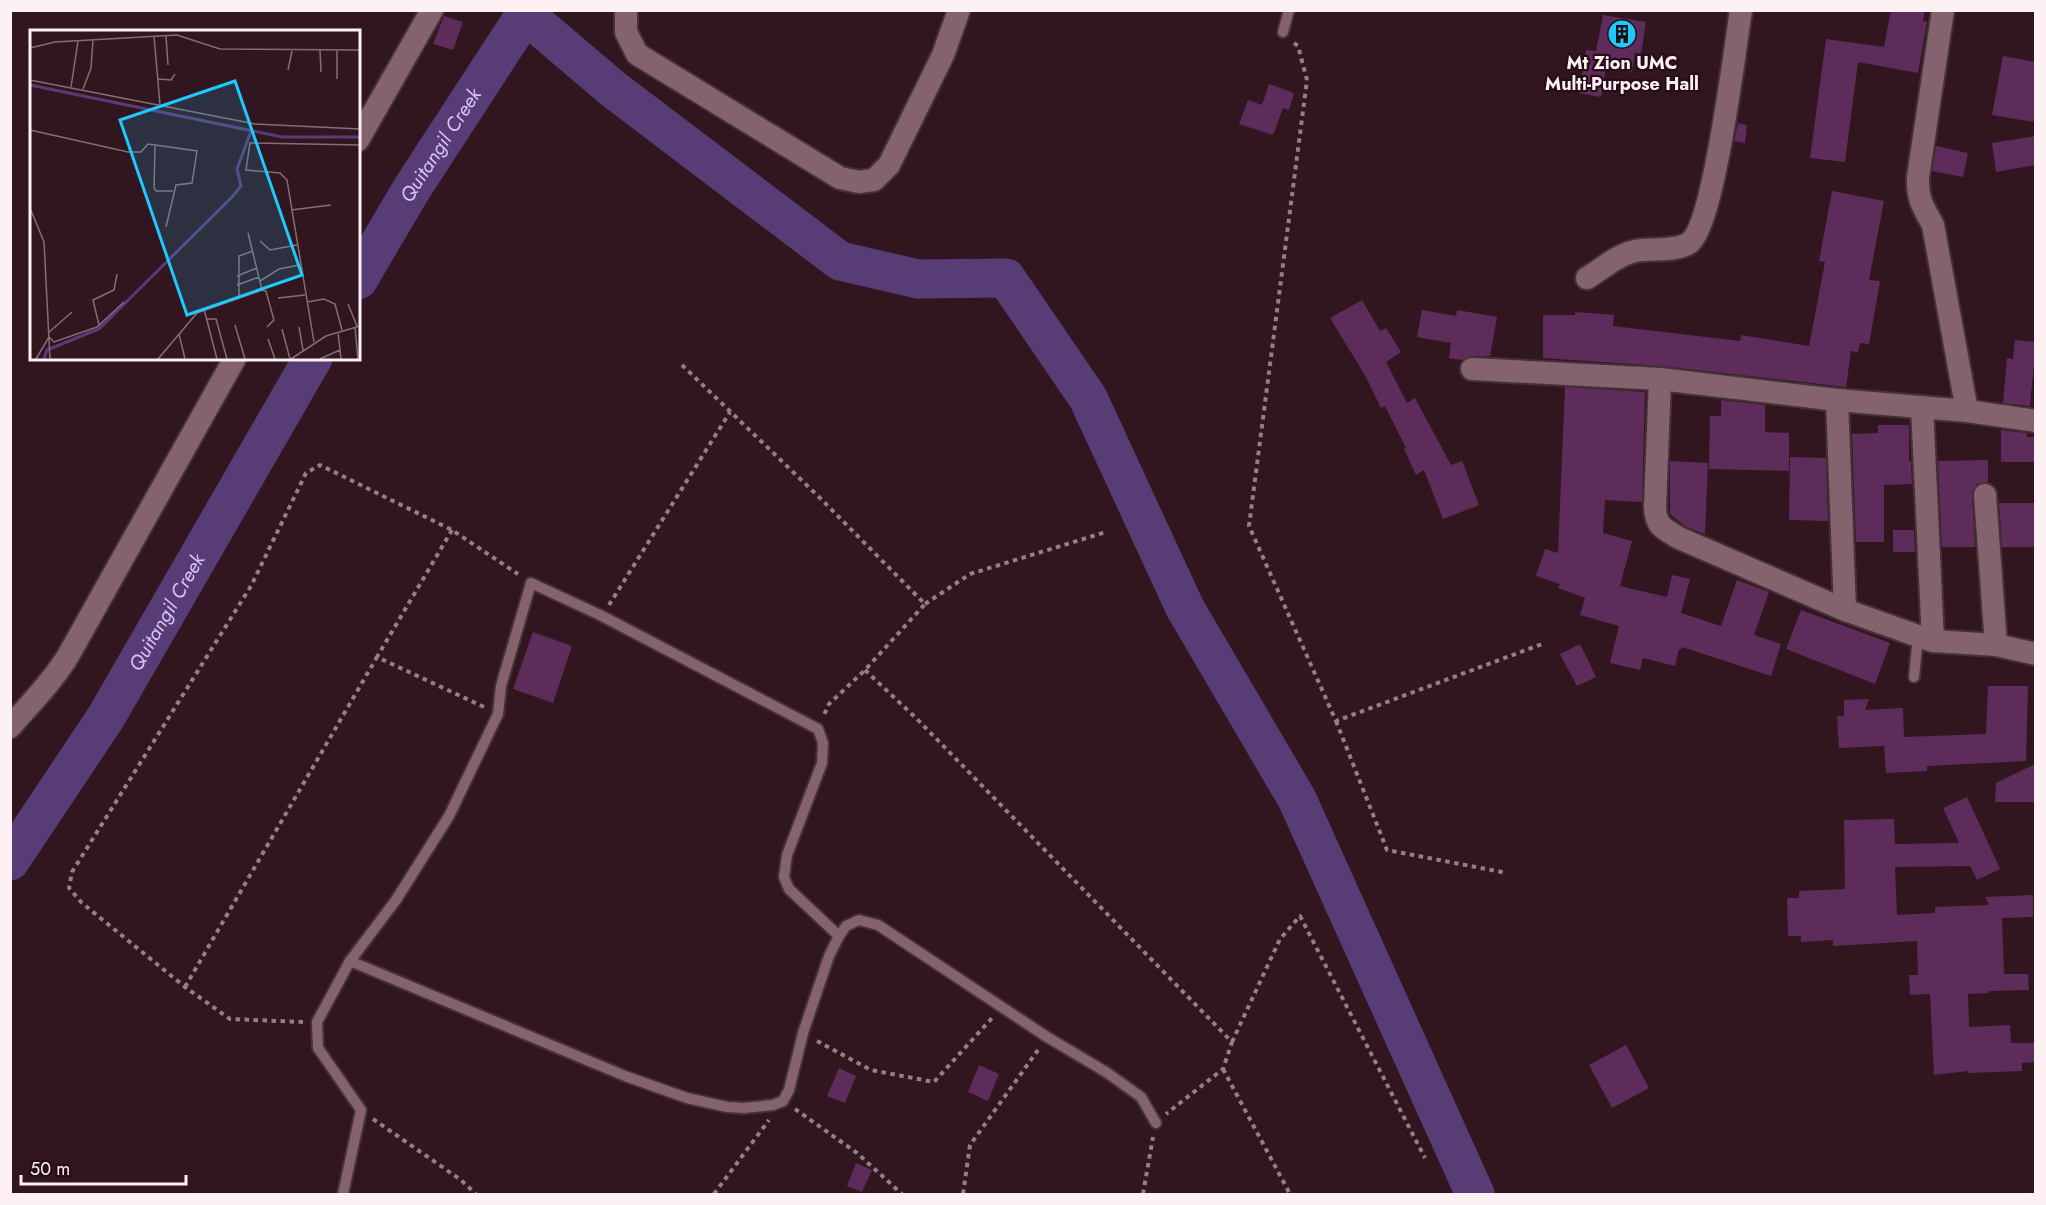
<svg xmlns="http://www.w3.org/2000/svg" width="2046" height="1205" font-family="Jost,sans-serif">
  <rect width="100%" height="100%" fill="#311620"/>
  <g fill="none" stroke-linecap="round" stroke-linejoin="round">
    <g stroke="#573c76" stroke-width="39">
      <path d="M 526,15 L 613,89 L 840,261 L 918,279 L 1006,278 L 1088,398 L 1185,608 L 1297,799 L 1475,1194"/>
      <path id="s1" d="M 358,280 L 411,190 L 528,10"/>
      <path id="s2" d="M 10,861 L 106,717 L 313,358"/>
    </g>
  </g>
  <g fill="#5e2c5a">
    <path d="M 1891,10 L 1925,10 L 1923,21 L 1927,22 L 1918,73 L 1858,62 L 1845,162 L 1810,158 L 1826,39 L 1884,47 Z"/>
    <path d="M 1603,15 L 1646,22 L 1641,54 L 1635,53 L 1632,72 L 1606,68 L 1601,97 L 1579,93 L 1586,50 L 1596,51 Z"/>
    <path d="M 444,16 L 463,22 L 453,50 L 433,44 Z"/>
    <path d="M 2003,56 L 2036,62 L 2036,108 L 2033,122 L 1992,115 Z"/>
    <path d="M 1269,84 L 1294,93 L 1289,110 L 1283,108 L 1273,135 L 1239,124 L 1248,100 L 1262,105 Z"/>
    <path d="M 1738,123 L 1747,125 L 1745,143 L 1734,141 Z"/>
    <path d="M 2036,136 L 2036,165 L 1996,172 L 1992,143 Z"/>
    <path d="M 1936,146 L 1968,153 L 1963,177 L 1932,171 Z"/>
    <path d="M 1832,191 L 1884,201 L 1869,280 L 1880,281 L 1869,344 L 1860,343 L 1858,352 L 1851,351 L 1846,387 L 1662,366 L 1543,358 L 1543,315 L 1575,315 L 1575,312 L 1614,315 L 1613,326 L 1740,341 L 1741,335 L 1809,346 L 1825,262 L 1819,261 Z"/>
    <path d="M 1362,300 L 1380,331 L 1386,328 L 1401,352 L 1386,362 L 1407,403 L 1415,398 L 1451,465 L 1462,461 L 1479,505 L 1443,519 L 1424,470 L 1416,475 L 1404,449 L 1406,448 L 1385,406 L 1381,408 L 1366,377 L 1330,318 Z"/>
    <path d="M 1422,310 L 1456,316 L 1457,310 L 1497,317 L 1490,356 L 1472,356 L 1462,360 L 1449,358 L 1451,343 L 1417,337 Z"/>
    <path d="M 2015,340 L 2036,342 L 2036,365 L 2034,364 L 2030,406 L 2003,403 L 2007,358 L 2013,359 Z"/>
    <path d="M 1565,387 L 1645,392 L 1642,502 L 1605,500 L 1603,533 L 1632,541 L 1620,586 L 1667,597 L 1672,575 L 1690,579 L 1681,613 L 1721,626 L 1737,580 L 1769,592 L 1754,635 L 1781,644 L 1771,676 L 1682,647 L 1681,650 L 1679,649 L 1675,666 L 1643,658 L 1640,670 L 1610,663 L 1619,626 L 1580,615 L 1585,598 L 1558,588 L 1560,584 L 1536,576 L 1545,549 L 1558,553 Z"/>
    <path d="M 1721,400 L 1765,405 L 1765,432 L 1789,433 L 1789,471 L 1709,469 L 1710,416 L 1721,416 Z"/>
    <path d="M 1878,425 L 1909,425 L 1909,461 L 1911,461 L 1912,484 L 1884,485 L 1884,542 L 1856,542 L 1852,434 L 1878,433 Z"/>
    <path d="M 2001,430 L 2027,433 L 2027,437 L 2036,437 L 2036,462 L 2001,462 Z"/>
    <path d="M 1790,457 L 1826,458 L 1828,521 L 1789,520 Z"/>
    <path d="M 1988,460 L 1988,482 L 1977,484 L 1973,490 L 1972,495 L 1975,547 L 1942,547 L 1938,461 Z"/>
    <path d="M 1670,461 L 1708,463 L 1705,534 L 1685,526 L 1670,514 Z"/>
    <path d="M 1999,503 L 2034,503 L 2034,547 L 2002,547 Z"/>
    <path d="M 1893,530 L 1914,530 L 1915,552 L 1893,552 Z"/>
    <path d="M 1801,610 L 1890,643 L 1875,684 L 1786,649 Z"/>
    <path d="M 533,632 L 572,646 L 553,703 L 513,689 Z"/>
    <path d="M 1580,644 L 1596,677 L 1577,686 L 1560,654 Z"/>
    <path d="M 1988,686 L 2028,686 L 2026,761 L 1927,766 L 1927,771 L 1886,773 L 1884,746 L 1839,748 L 1837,716 L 1844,716 L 1844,700 L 1869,699 L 1865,710 L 1903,708 L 1904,737 L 1986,734 Z"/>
    <path d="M 2035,764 L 2034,802 L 1995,802 L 1996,783 Z"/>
    <path d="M 1967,797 L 2000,869 L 1977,880 L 1970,866 L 1895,867 L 1897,915 L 1935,913 L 1935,907 L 1989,905 L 1985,897 L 2033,895 L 2033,917 L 2002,918 L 2004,974 L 2028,974 L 2029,990 L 1989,991 L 1989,993 L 1968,994 L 1969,1027 L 2010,1025 L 2011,1043 L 2036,1043 L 2036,1062 L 2022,1063 L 2022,1071 L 1968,1073 L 1968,1071 L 1934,1075 L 1930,994 L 1910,995 L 1909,975 L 1918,975 L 1917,941 L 1833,946 L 1833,940 L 1801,942 L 1801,936 L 1788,936 L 1787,898 L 1799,898 L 1799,891 L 1845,889 L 1844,820 L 1894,819 L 1895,844 L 1959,843 L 1943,808 Z"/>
    <path d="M 1626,1045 L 1649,1088 L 1612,1108 L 1589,1065 Z"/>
    <path d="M 979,1065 L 999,1074 L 988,1101 L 968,1092 Z"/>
    <path d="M 839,1068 L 856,1076 L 845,1103 L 827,1096 Z"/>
    <path d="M 856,1163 L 872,1170 L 862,1192 L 847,1186 Z"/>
  </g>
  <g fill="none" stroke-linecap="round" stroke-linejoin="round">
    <g stroke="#453239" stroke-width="14">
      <g id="service">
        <path d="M 1283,32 L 1289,10"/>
        <path d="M 1914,677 L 1918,636"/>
        <path d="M 350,961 L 625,1076 L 687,1098 L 727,1107 L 744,1108 L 773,1105 L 783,1101 L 789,1090 L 803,1033 L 829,956 L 839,936 L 846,926 L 859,920 L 878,925 L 1047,1037 L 1106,1072 L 1141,1097 L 1156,1123"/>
        <path d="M 343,1194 L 361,1110 L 318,1048 L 317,1022 L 350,961 L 396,900 L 449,816 L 498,714 L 501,686 L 531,583 L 602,616 L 818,729 L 823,743 L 822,763 L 787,855 L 784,877 L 789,889 L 839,936"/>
      </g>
    </g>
    <g stroke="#453239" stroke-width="26">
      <g id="minor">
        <path d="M 626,10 L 626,32 L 637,54 L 840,178 L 859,182 L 874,180 L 889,165 L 943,55 L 959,10"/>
        <path d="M 1943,10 L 1918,177 C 1917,199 1923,207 1933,225 L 1967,411"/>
        <path d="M 358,140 L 432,10"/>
        <path d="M 1587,278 C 1602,269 1617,255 1635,251 C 1652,248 1675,252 1689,243 C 1714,225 1735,48 1741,10"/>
        <path d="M 1472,369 L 1660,379 L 1837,400 L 1967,411 L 2036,421"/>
        <path d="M 1660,379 L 1655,507 C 1656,527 1663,528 1679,538 L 1845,610 L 1918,636 L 1933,641 L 1996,645 L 2036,654"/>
        <path d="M 1837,400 L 1845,610"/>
        <path d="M 1922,407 L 1933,641"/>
        <path d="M 1985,495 L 1996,645"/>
        <path d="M 10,727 C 30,704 52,682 68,656 L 235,358"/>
      </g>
    </g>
    <g stroke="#937f86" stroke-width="4" stroke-dasharray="4.5 4.5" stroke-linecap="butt">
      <path d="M 1294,43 L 1298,46 L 1307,80 L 1249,526 L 1336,721 L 1542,644"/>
      <path d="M 682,365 L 819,497 L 925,604 L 865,670 L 829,704 L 823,717"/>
      <path d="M 452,530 L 377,657 L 484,707"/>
      <path d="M 925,604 L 970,574 L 1106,532"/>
      <path d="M 609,605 L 730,412"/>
      <path d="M 865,670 L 917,719 L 1232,1042 L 1223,1069 L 1166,1114"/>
      <path d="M 1336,721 L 1387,850 L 1507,873"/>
      <path d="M 185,987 L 377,657"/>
      <path d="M 303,1022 L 230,1019 L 185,987 L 82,903 L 69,888 L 72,872 L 251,586 L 306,473 L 320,465 L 452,530 L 518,574"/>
      <path d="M 817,1041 L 871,1070 L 934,1082 L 992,1018"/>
      <path d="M 1232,1042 L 1280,939 L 1300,916 L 1425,1158"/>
      <path d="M 1223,1069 L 1290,1194"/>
      <path d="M 795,1109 L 857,1153 L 902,1194"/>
      <path d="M 373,1119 L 461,1180 L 476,1194"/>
      <path d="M 714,1194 L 769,1120"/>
      <path d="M 963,1194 L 970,1145 L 1038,1050"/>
      <path d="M 1143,1194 L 1153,1137"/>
    </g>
    <use href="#service" stroke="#84636e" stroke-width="10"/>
    <use href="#minor" stroke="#84636e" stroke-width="22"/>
  </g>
  <defs>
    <g id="building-disc" transform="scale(1.5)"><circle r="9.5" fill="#1ec9fd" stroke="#270d17"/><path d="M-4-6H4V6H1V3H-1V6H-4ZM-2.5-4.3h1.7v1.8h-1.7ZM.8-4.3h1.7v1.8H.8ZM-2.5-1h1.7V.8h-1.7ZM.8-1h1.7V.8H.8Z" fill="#111"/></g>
  </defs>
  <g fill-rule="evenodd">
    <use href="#building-disc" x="1622" y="34"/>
  </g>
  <g text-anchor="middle" stroke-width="4.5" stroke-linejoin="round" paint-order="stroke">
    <g font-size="18" font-weight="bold" fill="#fdf1f4" stroke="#270d17">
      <text x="1622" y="69">Mt Zion UMC<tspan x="1622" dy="21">Multi-Purpose Hall</tspan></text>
    </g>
    <g font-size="20" font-style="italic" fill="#d9c2f7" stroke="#270d17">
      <text dy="7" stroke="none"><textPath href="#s1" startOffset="158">Quitangil Creek</textPath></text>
      <text dy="7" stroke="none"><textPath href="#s2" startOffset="294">Quitangil Creek</textPath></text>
    </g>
  </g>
  <g transform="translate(30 30)">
    <rect width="330" height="330" fill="#311620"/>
    <path fill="none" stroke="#573c76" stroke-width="3" d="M 0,55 L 252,107 L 330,107M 14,329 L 17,320 L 69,299 L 202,167 L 211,156 L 207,139 L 221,101"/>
    <path fill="none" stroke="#836e75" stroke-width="1.5" d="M 124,6 L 130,75M 136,6 L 138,35M 0,18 L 25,12 L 147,5 L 190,19 L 330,20M 290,20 L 291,42M 307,20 L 307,49M 258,40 L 262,21M 128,49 L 141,50 L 145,44M 0,50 L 225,94 L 330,99M 41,57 L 48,11M 53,59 L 61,38 L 63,10M 0,100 L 98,122 L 111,122 L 118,114 L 167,121 L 162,153 L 146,155 L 136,197M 125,116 L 124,158 L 126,161 L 143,161M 0,178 L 14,212 L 20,329M 261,180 L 301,175M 230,211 L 240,220 L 267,215M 207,246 L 227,238M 230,251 L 249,239 L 270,235M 207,255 L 229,247M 232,260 L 236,261 L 244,290 L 237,297M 209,267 L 209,226 L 223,221M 248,268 L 275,265M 277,272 L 294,269 L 305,274 L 312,300M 318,274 L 327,296M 174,279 L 187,329M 177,289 L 186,289 L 197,329M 69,295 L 63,270 L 84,260 L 87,244M 205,295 L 215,329M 269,297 L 273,320M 325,297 L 328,329M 252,299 L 260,329M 308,302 L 311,329M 18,303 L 42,282M 149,304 L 155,329M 238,309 L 245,329M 284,312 L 257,150 L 250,143 L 216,140 L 220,113 L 330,115M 6,329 L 19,307 L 24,312 L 67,297 L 94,272M 128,329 L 167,283 L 232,260 L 218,203M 261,329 L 296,306 L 330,296M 290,329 L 310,320"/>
    <path fill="#1ec9fd" fill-opacity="0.15" stroke="#1ec9fd" stroke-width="3" d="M 205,51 L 272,245 L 157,285 L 90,90 Z"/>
    <rect width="330" height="330" fill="none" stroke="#fdf1f4" stroke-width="3"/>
  </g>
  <rect width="2046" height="1205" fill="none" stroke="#fdf1f4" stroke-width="24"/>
  <path d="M21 1175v9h165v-9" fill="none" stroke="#fdf1f4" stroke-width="3"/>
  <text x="30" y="1175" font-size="18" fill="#fdf1f4" stroke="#270d17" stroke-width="4.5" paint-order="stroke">50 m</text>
</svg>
